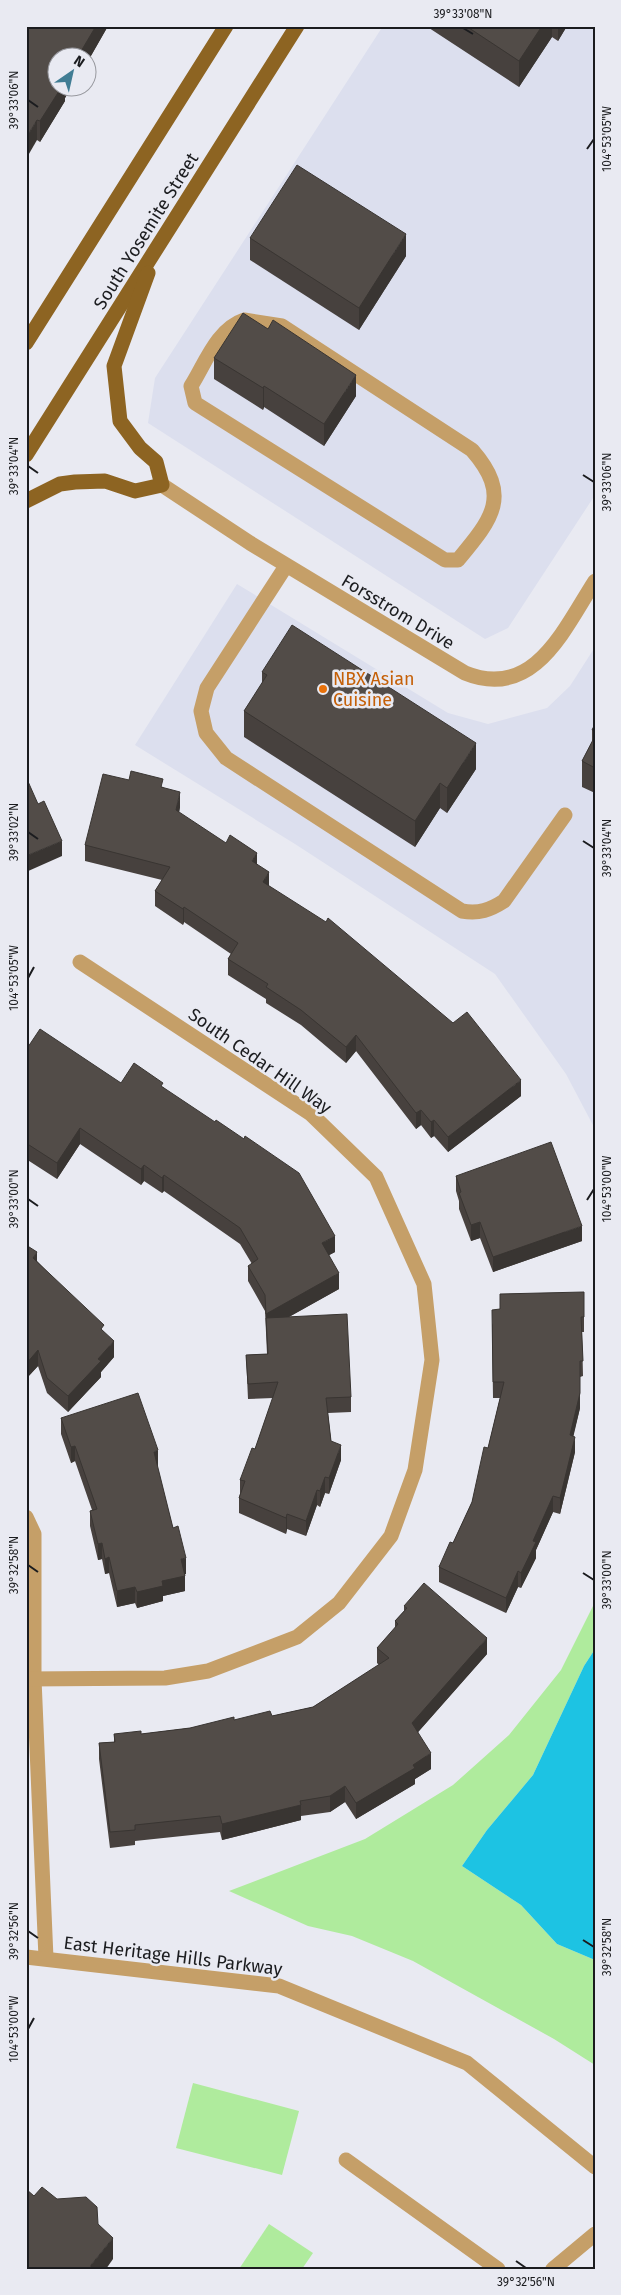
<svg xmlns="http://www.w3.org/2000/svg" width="621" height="2295" font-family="'Fira Sans',sans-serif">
  <rect width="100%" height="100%" fill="#e9eaf2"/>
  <g fill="#dcdfee">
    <path d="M 383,26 L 595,26 L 595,495 L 508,628 L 485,639 L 148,423 L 155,378 Z"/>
    <path d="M 237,584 L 448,713 L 488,724 L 547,708 L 570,686 L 595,647 L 595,1129 L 566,1074 L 495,974 L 295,844 L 135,745 Z"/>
  </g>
  <g fill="#afeb9d">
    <path d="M 595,1602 L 595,1649 L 584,1666 L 533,1775 L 487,1830 L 462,1866 L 521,1905 L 557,1944 L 595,1960 L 595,2065 L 554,2039 L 413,1961 L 352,1936 L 308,1926 L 229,1891 L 365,1839 L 453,1785 L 509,1735 L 561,1670 Z"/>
    <path d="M 193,2083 L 299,2111 L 282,2175 L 176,2148 Z"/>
    <path d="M 269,2224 L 313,2253 L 302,2269 L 239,2269 Z"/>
  </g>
  <path fill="#1dc3e3" d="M 595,1649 L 595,1960 L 557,1944 L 521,1905 L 462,1866 L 487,1830 L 533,1775 L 584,1666 Z"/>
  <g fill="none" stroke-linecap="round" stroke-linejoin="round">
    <g stroke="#c59f68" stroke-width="15">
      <path d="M 244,320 L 282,326 L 472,450 C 512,496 492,519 458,560 L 445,560 L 195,403 L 191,386 C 205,364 217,329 244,320 Z"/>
      <path d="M 162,485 L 250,543 L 465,673 C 534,701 564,629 595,581"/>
      <path d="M 286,566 L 207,688 L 201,711 L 206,733 L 226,758 L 462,911 C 479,914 490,910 504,901 L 565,815"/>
      <path d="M 26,1517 L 34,1534 L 34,1679 L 46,1958"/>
      <path d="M 26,1679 L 165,1678 L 208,1671 L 297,1637 L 339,1603 L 391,1536 L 415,1470 L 432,1360 L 424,1284 L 376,1177 L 311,1114 L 80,962"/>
      <path d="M 26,1957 L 279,1986 L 467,2063 L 595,2167"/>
      <path d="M 346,2160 L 498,2269"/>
      <path d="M 553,2269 L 595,2234"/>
    </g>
    <g stroke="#8d6422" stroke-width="15">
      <path d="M 26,343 L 226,26"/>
      <path d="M 26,455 L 297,26"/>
      <path d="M 26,501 L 60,484 L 75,482 L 105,481 L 135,491 L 162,485 L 156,462 L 140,448 L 120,421 L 114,366 L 148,273"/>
    </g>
  </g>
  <g fill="#47413e">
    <path d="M 26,26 L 108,26 L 88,61 L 88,58 L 58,88 L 71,88 L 65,98 L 65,101 L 40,142 L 37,140 Z"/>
    <path d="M 426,26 L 567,26 L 558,41 L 552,37 L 519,87 Z"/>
    <path d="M 250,238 L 406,256 L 359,330 L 250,260 Z"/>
    <path d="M 214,358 L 356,396 L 324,446 L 264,407 L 263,410 L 214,379 Z"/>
    <path d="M 262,672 L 476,769 L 447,813 L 440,808 L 415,847 L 244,737 L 244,711 L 262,684 Z"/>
    <path d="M 595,724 L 595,793 L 582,787 L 582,761 L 592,742 L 592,730 Z"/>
    <path d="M 129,780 L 163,787 L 180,807 L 179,813 L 257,865 L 269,886 L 521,1096 L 448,1152 L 434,1136 L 431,1138 L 421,1125 L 416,1129 L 356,1051 L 346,1063 L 301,1025 L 266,1003 L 266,999 L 228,975 L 228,959 L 231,954 L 184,922 L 183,925 L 155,906 L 155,891 L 162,880 L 85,861 L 85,845 Z"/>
    <path d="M 26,1050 L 121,1083 L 163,1087 L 335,1252 L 329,1255 L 339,1289 L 289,1317 L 351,1397 L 351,1412 L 328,1413 L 331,1441 L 341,1460 L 329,1494 L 325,1493 L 320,1507 L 317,1505 L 306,1536 L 287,1529 L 286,1534 L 239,1513 L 239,1498 L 240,1494 L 240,1480 L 255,1449 L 273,1398 L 248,1399 L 246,1355 L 267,1354 L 265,1311 L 248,1281 L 248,1266 L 252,1264 L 240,1244 L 164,1191 L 162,1193 L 144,1181 L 141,1185 L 80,1144 L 57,1179 L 26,1159 Z"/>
    <path d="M 456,1176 L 582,1241 L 493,1272 L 480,1238 L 471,1241 L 459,1209 L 459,1201 L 456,1191 Z"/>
    <path d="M 26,1245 L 37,1261 L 104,1332 L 114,1357 L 101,1372 L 101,1377 L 68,1412 L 47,1393 L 38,1366 L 26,1379 Z"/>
    <path d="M 584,1292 L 584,1332 L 582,1332 L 583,1376 L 580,1377 L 580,1408 L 573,1436 L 575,1452 L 560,1514 L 553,1512 L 536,1550 L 536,1558 L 521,1588 L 518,1587 L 506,1613 L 439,1582 L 439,1567 L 453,1543 L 472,1502 L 488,1448 L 500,1398 L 493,1398 L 492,1325 L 500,1309 Z"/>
    <path d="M 61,1418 L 158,1466 L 157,1466 L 173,1528 L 186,1574 L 185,1574 L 185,1591 L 163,1596 L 163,1601 L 137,1608 L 135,1603 L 117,1607 L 109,1573 L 105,1574 L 102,1559 L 98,1560 L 90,1526 L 90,1511 L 92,1510 L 75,1461 L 71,1463 L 61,1434 Z"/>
    <path d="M 404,1606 L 487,1654 L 418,1732 L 431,1769 L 415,1779 L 415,1784 L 356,1819 L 345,1802 L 330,1812 L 301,1816 L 301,1820 L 222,1840 L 220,1832 L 135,1841 L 135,1845 L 110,1848 L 99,1759 L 99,1743 L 114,1742 L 114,1734 L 141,1734 L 190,1728 L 234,1720 L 272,1716 L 313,1707 L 379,1665 L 377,1663 L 377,1648 L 395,1628 L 395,1621 L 404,1611 Z"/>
  </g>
  <g fill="#393532">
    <path d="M 96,26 L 108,26 L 88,61 L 88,58 L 77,58 Z"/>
    <path d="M 542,26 L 552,26 L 552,37 L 519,87 L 519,61 Z"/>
    <path d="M 558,26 L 567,26 L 558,41 Z"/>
    <path d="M 61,88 L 71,88 L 65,98 L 65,101 L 40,142 L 40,121 Z"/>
    <path d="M 37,120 L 37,140 L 26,159 L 26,138 Z"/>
    <path d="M 406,234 L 406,256 L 359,330 L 359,308 Z"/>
    <path d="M 356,375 L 356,396 L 324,446 L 324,424 Z"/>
    <path d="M 264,386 L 264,407 L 263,410 L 263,388 Z"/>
    <path d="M 476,743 L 476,769 L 447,813 L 447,788 Z"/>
    <path d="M 440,783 L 440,808 L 415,847 L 415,821 Z"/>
    <path d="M 180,792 L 180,807 L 176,826 L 176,810 Z"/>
    <path d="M 62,841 L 62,856 L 26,872 L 26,856 Z"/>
    <path d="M 257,853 L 257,869 L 252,861 Z"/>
    <path d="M 269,872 L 269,888 L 263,882 Z"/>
    <path d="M 184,907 L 184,922 L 183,925 L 183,909 Z"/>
    <path d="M 356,1035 L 356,1051 L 346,1063 L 346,1047 Z"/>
    <path d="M 521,1080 L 521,1096 L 448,1152 L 448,1137 Z"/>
    <path d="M 421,1110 L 421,1125 L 416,1129 L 416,1113 Z"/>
    <path d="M 434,1120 L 434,1136 L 431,1138 L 431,1122 Z"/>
    <path d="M 80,1128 L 80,1144 L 57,1179 L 57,1163 Z"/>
    <path d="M 144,1165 L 144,1181 L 141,1185 L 141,1169 Z"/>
    <path d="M 164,1175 L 164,1191 L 162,1193 L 162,1178 Z"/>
    <path d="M 480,1222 L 480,1238 L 471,1241 L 471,1225 Z"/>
    <path d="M 582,1226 L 582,1241 L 493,1272 L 493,1257 Z"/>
    <path d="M 335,1236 L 335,1252 L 322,1259 L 322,1243 Z"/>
    <path d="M 37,1252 L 37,1268 L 33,1258 Z"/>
    <path d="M 339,1273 L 339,1289 L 267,1329 L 266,1318 L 266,1330 L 266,1314 Z"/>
    <path d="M 114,1341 L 114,1357 L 101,1372 L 101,1377 L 68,1412 L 68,1396 L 98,1359 Z"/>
    <path d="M 38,1350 L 38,1366 L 26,1379 L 26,1364 Z"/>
    <path d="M 580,1393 L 580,1408 L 570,1451 L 570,1435 Z"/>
    <path d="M 575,1437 L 575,1452 L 560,1514 L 560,1498 Z"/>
    <path d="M 341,1445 L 341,1460 L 329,1494 L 329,1478 Z"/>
    <path d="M 75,1446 L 75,1461 L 71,1463 L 71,1447 Z"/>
    <path d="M 158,1450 L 158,1466 L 154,1468 L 154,1452 Z"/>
    <path d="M 325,1477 L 325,1493 L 320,1507 L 320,1491 Z"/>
    <path d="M 317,1490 L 317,1505 L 306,1536 L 306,1521 Z"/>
    <path d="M 553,1496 L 553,1512 L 536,1550 L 536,1558 L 521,1588 L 521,1573 L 533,1541 Z"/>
    <path d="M 287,1514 L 287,1529 L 286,1534 L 286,1518 Z"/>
    <path d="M 102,1543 L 102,1559 L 98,1560 L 98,1544 Z"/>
    <path d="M 109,1557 L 109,1573 L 105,1574 L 105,1559 Z"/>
    <path d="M 186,1558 L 186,1574 L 181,1575 L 181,1559 Z"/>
    <path d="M 518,1571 L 518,1587 L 506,1613 L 506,1598 Z"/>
    <path d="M 185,1576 L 185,1591 L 163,1596 L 163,1601 L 137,1608 L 137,1592 L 162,1581 Z"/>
    <path d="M 135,1587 L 135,1603 L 117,1607 L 117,1591 Z"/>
    <path d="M 487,1638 L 487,1654 L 412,1739 L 412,1723 Z"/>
    <path d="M 431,1753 L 431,1769 L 415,1779 L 415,1784 L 356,1819 L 356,1803 Z"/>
    <path d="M 345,1786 L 345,1802 L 330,1812 L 330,1796 Z"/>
    <path d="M 301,1805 L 301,1820 L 222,1840 L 222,1824 Z"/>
    <path d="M 113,2238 L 113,2259 L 106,2269 L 91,2269 L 91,2265 Z"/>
  </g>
  <g fill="#524c48" stroke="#393532">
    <path d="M 26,26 L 96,26 L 77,58 L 58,58 L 58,88 L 61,88 L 40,121 L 37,120 L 26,138 Z"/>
    <path d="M 466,26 L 542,26 L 519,61 Z"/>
    <path d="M 297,165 L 406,234 L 359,308 L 250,238 Z"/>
    <path d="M 243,313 L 268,329 L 273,320 L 356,375 L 324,424 L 264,386 L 263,388 L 214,358 Z"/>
    <path d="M 292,625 L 476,743 L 447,788 L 440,783 L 415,821 L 244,711 L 267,675 L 262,672 Z"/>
    <path d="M 595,724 L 595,731 L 592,730 Z"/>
    <path d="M 595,736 L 595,768 L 582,761 Z"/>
    <path d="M 131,771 L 163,779 L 161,787 L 180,792 L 176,810 L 226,843 L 230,835 L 257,853 L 252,861 L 269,872 L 263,882 L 326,922 L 328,918 L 453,1023 L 467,1012 L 521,1080 L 448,1137 L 434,1120 L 431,1122 L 421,1110 L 416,1113 L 356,1035 L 346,1047 L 301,1010 L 266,987 L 268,984 L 228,959 L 238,943 L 184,907 L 183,909 L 155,891 L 170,867 L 85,845 L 103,774 L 129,780 Z"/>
    <path d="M 26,777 L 38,804 L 44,801 L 62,841 L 26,856 Z"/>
    <path d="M 40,1029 L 121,1083 L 134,1063 L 163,1083 L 161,1086 L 215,1122 L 216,1120 L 244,1139 L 245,1136 L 299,1173 L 335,1236 L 322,1243 L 339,1273 L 266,1314 L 265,1295 L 248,1266 L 258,1259 L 240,1228 L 164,1175 L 162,1178 L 144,1165 L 141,1169 L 80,1128 L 57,1163 L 26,1143 L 26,1050 Z"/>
    <path d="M 551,1142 L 582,1226 L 493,1257 L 480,1222 L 471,1225 L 459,1193 L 461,1192 L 456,1176 Z"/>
    <path d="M 26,1245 L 37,1252 L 33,1258 L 104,1325 L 101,1329 L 114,1341 L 98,1359 L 101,1361 L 68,1396 L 47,1378 L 38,1350 L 26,1364 Z"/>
    <path d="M 584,1292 L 584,1317 L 581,1317 L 583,1361 L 580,1361 L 580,1393 L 570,1435 L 575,1437 L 560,1498 L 553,1496 L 533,1541 L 536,1542 L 521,1573 L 518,1571 L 506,1598 L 439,1567 L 450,1542 L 453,1543 L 472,1502 L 484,1447 L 488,1448 L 504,1382 L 493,1382 L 492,1310 L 500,1309 L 500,1294 Z"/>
    <path d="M 347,1314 L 351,1397 L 326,1398 L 331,1441 L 341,1445 L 329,1478 L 325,1477 L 320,1491 L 317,1490 L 306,1521 L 287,1514 L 286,1518 L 239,1498 L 245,1481 L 240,1480 L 252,1448 L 255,1449 L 278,1382 L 248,1384 L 246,1355 L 268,1354 L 266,1318 Z"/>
    <path d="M 138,1393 L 158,1450 L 154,1452 L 173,1528 L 178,1526 L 186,1558 L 181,1559 L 185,1576 L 162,1581 L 163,1586 L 137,1592 L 135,1587 L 117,1591 L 109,1557 L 105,1559 L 102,1543 L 98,1544 L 90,1511 L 97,1509 L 75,1446 L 71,1447 L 61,1418 Z"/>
    <path d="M 424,1583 L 487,1638 L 412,1723 L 431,1753 L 413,1765 L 415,1768 L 356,1803 L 345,1786 L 330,1796 L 300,1801 L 301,1805 L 222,1824 L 220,1816 L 135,1825 L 135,1830 L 110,1832 L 99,1743 L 115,1742 L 114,1734 L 141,1731 L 141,1734 L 190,1728 L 234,1717 L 234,1720 L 270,1711 L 272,1716 L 313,1707 L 389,1658 L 377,1648 L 398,1624 L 395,1621 L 407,1608 L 404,1606 Z"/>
    <path d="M 42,2187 L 57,2199 L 86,2197 L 97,2207 L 98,2224 L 113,2238 L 91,2265 L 91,2269 L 26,2269 L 26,2189 L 34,2196 Z"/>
  </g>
  <path fill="none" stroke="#1b1c1f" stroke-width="2" d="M 463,28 L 473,34M 28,100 L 38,107M 587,149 L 594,139M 28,466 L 38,473M 583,475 L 594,482M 28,832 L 38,839M 583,841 L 594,848M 28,978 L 34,967M 28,1199 L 38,1206M 587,1200 L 594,1189M 28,1565 L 38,1572M 583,1573 L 594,1580M 28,1931 L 38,1938M 583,1940 L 594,1947M 28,2029 L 34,2018M 516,2261 L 526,2268"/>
  <circle fill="#e8710a" stroke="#e9eaf2" stroke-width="2" cx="323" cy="689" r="5"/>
  <g text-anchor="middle" stroke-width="5" stroke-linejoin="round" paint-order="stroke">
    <g font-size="18" fill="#1b1c1f" stroke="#e9eaf2">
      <text transform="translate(146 231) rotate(-58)" y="6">South Yosemite Street</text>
      <text transform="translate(398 612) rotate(31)" y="6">Forsstrom Drive</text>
      <text transform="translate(260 1061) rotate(35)" y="6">South Cedar Hill Way</text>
      <text transform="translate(173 1956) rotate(7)" y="6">East Heritage Hills Parkway</text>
    </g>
    <g font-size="18" fill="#c56008" stroke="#e9eaf2" text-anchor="start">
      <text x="333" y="685">NBX Asian<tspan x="333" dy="21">Cuisine</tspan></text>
    </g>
  </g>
  <rect width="621" height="2295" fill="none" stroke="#e9eaf2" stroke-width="55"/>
  <g transform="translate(72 72) rotate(34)"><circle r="24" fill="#e9eaf2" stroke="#97989e"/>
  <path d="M0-4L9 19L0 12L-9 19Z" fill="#417d94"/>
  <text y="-8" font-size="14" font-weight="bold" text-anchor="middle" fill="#1b1c1f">N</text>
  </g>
  <rect x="28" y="28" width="566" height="2240" fill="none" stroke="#1b1c1f" stroke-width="2"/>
  <g font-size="12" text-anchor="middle" fill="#1b1c1f">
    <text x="463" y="18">39°33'08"N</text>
    <text transform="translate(14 100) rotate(-90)" y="4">39°33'06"N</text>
    <text transform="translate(607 139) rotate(-90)" y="4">104°53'05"W</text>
    <text transform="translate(14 466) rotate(-90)" y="4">39°33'04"N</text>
    <text transform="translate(607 482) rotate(-90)" y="4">39°33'06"N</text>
    <text transform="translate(14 832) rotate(-90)" y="4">39°33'02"N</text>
    <text transform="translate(607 848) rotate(-90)" y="4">39°33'04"N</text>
    <text transform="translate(14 978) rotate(-90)" y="4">104°53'05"W</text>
    <text transform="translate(607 1189) rotate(-90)" y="4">104°53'00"W</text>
    <text transform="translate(14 1199) rotate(-90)" y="4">39°33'00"N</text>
    <text transform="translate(14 1565) rotate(-90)" y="4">39°32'58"N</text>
    <text transform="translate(607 1580) rotate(-90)" y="4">39°33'00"N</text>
    <text transform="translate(14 1931) rotate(-90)" y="4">39°32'56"N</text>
    <text transform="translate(607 1947) rotate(-90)" y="4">39°32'58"N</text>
    <text transform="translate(14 2029) rotate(-90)" y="4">104°53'00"W</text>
    <text x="526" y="2286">39°32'56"N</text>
  </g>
</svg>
